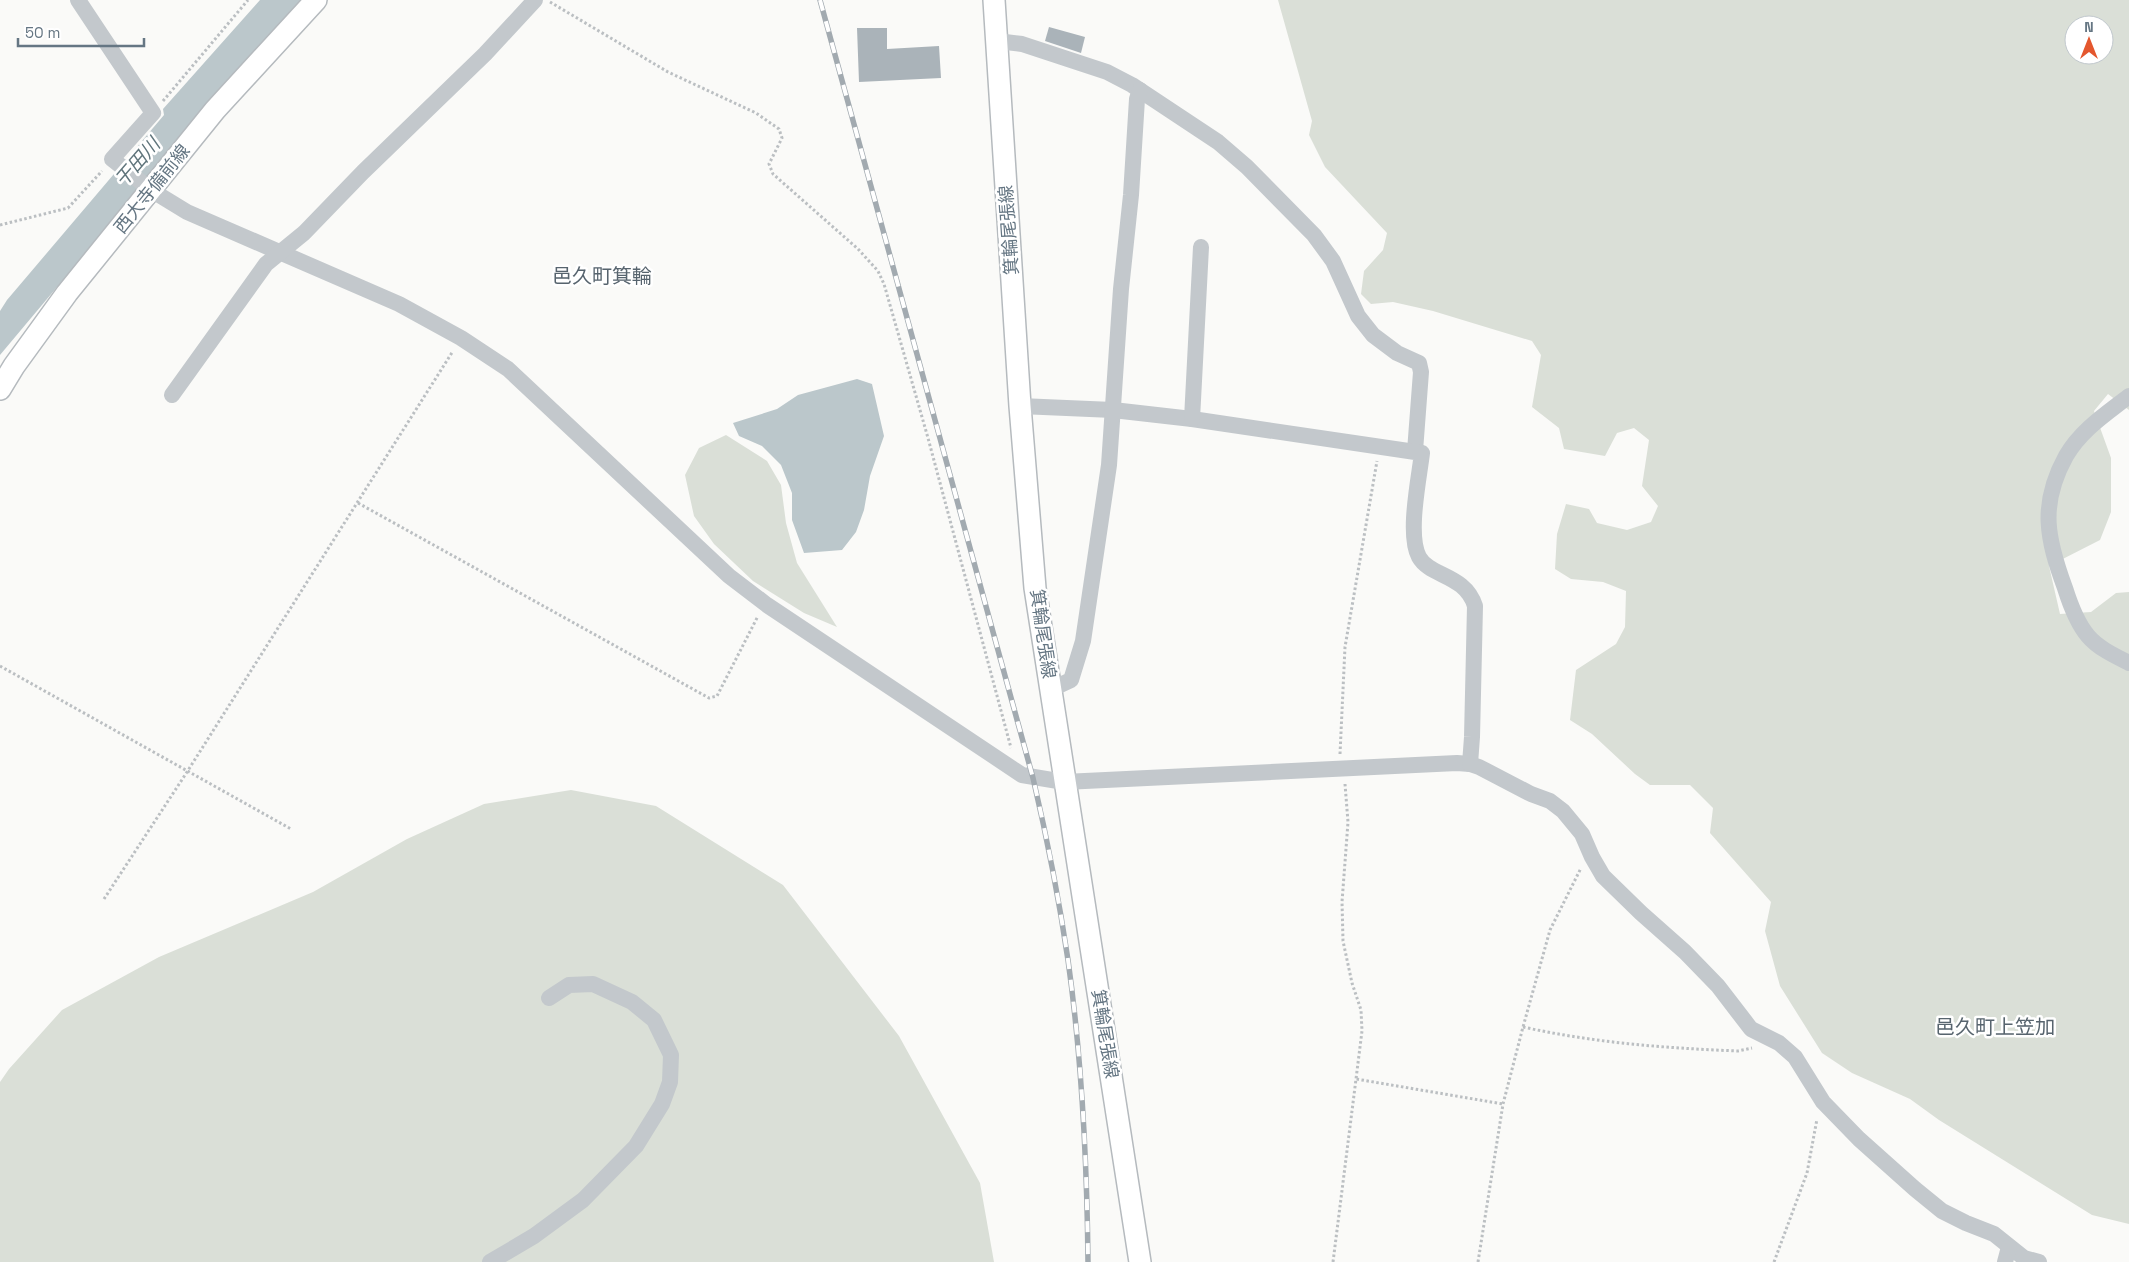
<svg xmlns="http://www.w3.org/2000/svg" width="2129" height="1262" font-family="'Space Grotesk','Noto Sans JP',sans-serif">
  <rect width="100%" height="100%" fill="#fafaf8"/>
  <g fill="#dadfd7" fill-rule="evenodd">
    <path d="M 1278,0 L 2129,0 L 2129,410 L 2108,394 L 2094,411 L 2111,458 L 2111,512 L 2100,540 L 2049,566 L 2060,614 L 2091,612 L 2116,593 L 2129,592 L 2129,1224 L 2092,1215 L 1939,1120 L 1910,1099 L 1852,1073 L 1822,1053 L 1780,986 L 1765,931 L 1771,902 L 1710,833 L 1713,808 L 1690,785 L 1650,785 L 1635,774 L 1592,734 L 1570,720 L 1576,670 L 1616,644 L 1625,627 L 1626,591 L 1603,582 L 1571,579 L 1555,569 L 1557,534 L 1566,504 L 1589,509 L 1597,523 L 1627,530 L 1651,522 L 1658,506 L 1642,486 L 1649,440 L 1634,428 L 1617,433 L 1605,456 L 1564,449 L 1559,428 L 1532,407 L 1541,355 L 1532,341 L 1433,311 L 1393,302 L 1371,304 L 1361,294 L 1364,271 L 1383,250 L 1387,233 L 1325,167 L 1309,135 L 1312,121 ZM 2074,25 L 2104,25 L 2104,55 L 2074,55 Z"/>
    <path d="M 726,435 L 767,461 L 781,485 L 786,523 L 797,563 L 837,627 L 804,613 L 753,581 L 714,544 L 694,516 L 685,475 L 699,448 Z"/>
    <path d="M 571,790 L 656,806 L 783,885 L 899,1036 L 980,1183 L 994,1262 L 0,1262 L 0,1082 L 9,1069 L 62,1010 L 159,957 L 313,892 L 407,839 L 484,804 Z"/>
  </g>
  <g fill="#bbc7cb">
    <path d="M 260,0 L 305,0 L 213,101 L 0,355 L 0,311 L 7,300 L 164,115 L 163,109 Z"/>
    <path d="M 857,379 L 872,384 L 884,436 L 870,476 L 864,510 L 856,532 L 842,550 L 804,553 L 792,520 L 792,493 L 781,465 L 762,446 L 739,436 L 733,423 L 777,409 L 798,395 Z"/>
  </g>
  <g fill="#aab3b9">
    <path d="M 1049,27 L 1085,37 L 1081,53 L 1045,41 Z"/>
    <path d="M 857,28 L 887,28 L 887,49 L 939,46 L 941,78 L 859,82 Z"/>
  </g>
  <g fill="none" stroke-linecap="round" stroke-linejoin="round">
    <g stroke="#b5babe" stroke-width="24">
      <g id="major">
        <path d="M 994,0 L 1020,406 L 1035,588 L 1140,1262"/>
        <path d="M 0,389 L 14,366 L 67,293 L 215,110 L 316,0"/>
      </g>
    </g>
    <g stroke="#bbbfc2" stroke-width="3" stroke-dasharray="2.5 2.5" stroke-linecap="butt">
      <path d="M 550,2 L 668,72 L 756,113 L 779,129 L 782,138 L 769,164 L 773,174 L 858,249 L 878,271 L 884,284 L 928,438 L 1011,748"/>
      <path d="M 163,101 L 248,0"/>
      <path d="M 0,225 L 68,208 L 102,171"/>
      <path d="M 358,503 L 709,698 L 717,696 L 758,616"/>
      <path d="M 0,666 L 291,829"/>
      <path d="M 1340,754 L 1345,647 L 1377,461"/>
      <path d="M 1345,784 L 1348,822 L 1342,902 L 1343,941 L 1352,983 L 1361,1010 L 1362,1031 L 1356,1079"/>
      <path d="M 104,899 L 187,772 L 453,351"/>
      <path d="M 1523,1027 C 1596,1043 1664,1048 1738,1051 L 1752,1048"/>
      <path d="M 1333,1262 L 1356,1079 L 1503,1104"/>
      <path d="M 1478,1262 L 1503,1104 L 1523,1027 L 1550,930 L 1581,868"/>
      <path d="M 1774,1262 L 1807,1173 L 1817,1119"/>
    </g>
    <g stroke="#c3c8cc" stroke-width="16">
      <path d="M 78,0 L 153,113 L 112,159 L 151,190 L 187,212 L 399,304 L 461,338 L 508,369 L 729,576 L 767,605 L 1022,775 L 1064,782 L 1457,763 L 1470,764 L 1479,767 L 1531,794 L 1550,801 L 1563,811 L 1582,834 L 1592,857 L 1603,876 L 1641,913 L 1685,952 L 1718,986 L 1751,1029 L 1779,1043 L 1795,1057 L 1823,1102 L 1859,1139 L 1915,1189 L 1942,1211 L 1966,1223 L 1994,1234 L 2024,1258 L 2039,1262"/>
      <path d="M 997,41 L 1022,44 L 1107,72 L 1132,85 L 1218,142 L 1247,167 L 1314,235 L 1333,261 L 1358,316 L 1373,335 L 1397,353 L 1419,363 L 1421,372 L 1415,451"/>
      <path d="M 172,395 L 266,264 L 304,233 L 363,172 L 485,54 L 535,0"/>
      <path d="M 2129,396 C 2106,414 2081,430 2066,456 C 2039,505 2047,539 2065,588 C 2070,604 2077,623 2088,636 C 2098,648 2115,656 2129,663"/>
      <path d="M 1020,406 L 1113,410 L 1192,419 L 1422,453 C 1419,479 1407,535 1419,557 C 1430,577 1465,574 1475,606 L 1472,737 L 1470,764"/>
      <path d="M 1192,419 L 1201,247"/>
      <path d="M 1050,686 L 1058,686 L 1071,680 L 1083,641 L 1109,465 L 1121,289 L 1131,195 L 1137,99 L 1140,90"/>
      <path d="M 490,1262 L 534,1236 L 583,1200 L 636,1146 L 662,1104 L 670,1082 L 671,1055 L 654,1020 L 632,1002 L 593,984 L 569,985 L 549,998"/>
      <path d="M 2005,1262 L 2009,1247"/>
    </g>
    <use href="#major" stroke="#fff" stroke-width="21"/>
    <g stroke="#a2aab0" stroke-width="5.5">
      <path id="rail" d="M 820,0 L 1033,778 C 1047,838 1059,899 1068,960 C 1082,1060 1087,1161 1088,1262"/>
    </g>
    <use href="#rail" stroke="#fff" stroke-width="4" stroke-dasharray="11" stroke-linecap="butt"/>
  </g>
  <g text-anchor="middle" stroke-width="5" stroke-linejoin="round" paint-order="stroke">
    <g font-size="18" fill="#657683" stroke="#fff">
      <text transform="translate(152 189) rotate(-51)" y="6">西大寺備前線</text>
      <text transform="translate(1009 230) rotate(-94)" y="6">箕輪尾張線</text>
      <text transform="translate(1043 634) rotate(82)" y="6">箕輪尾張線</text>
      <text transform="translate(1105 1034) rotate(81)" y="6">箕輪尾張線</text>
    </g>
    <g font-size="19" font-style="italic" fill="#60757c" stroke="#fff">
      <text transform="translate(137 162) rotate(-49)" y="7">干田川</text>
    </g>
    <g font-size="20" fill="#57646e" stroke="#fff">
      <text x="602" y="283">邑久町箕輪</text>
      <text x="1995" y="1034">邑久町上笠加</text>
    </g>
  </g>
  <g transform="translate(2089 40)"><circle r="24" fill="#ffffff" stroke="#c1c8cd"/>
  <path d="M0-4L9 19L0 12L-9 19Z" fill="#e4572e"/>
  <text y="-8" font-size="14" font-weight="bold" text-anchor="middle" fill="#657683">N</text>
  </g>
  <path d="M18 38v8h126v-8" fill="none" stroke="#657683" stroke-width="2.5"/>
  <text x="25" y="38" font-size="15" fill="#657683" stroke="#ffffff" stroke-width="4" paint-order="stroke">50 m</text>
</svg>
